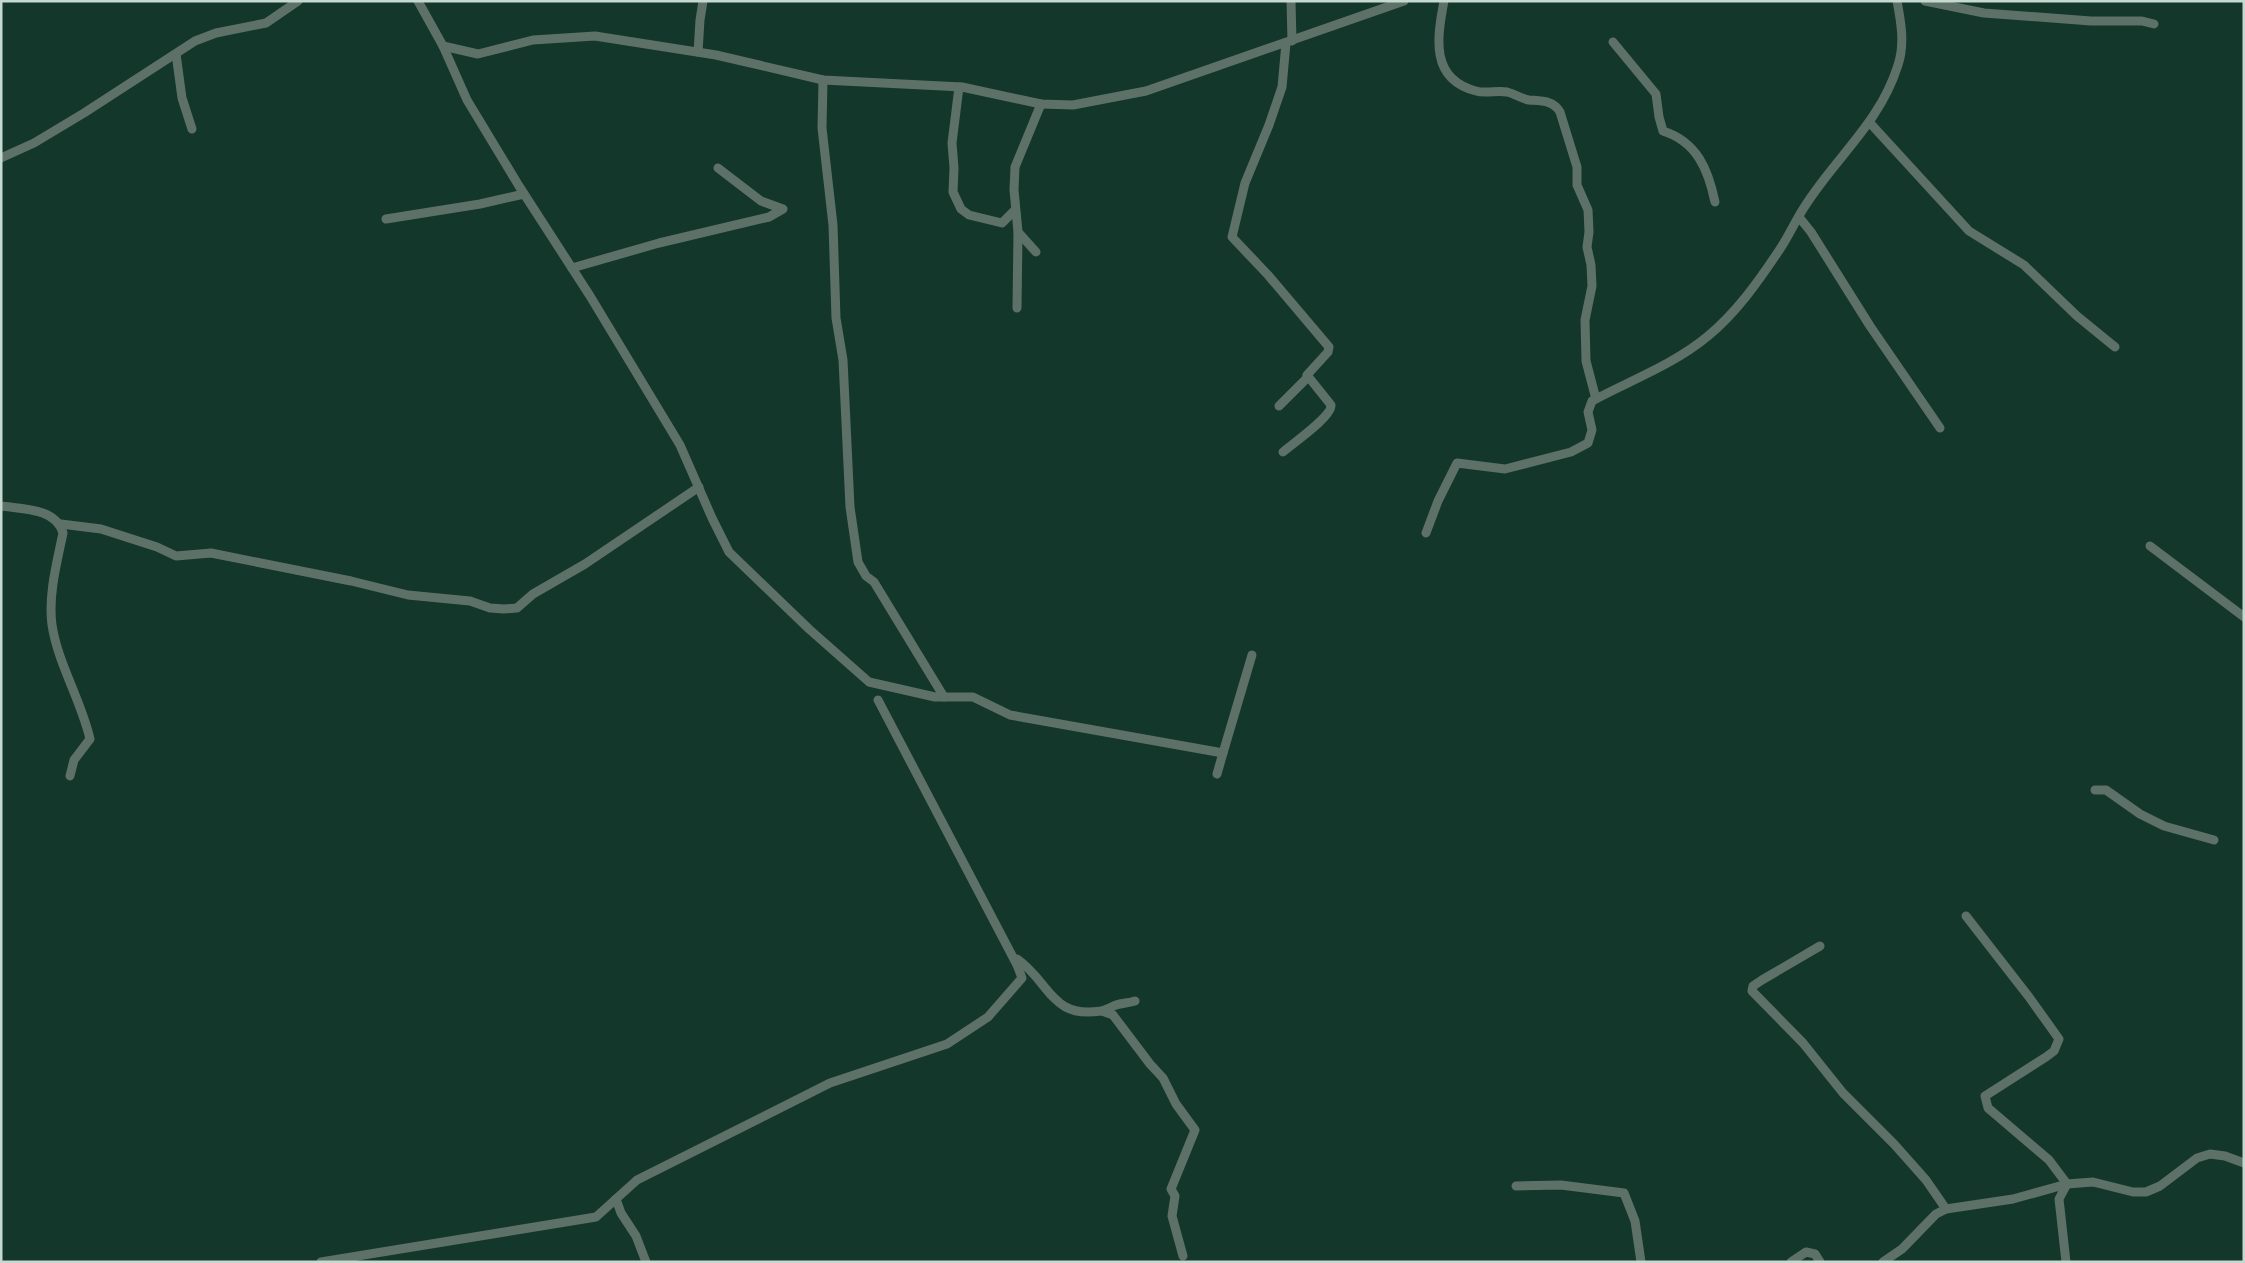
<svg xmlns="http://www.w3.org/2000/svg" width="2245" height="1263" font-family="Quicksand,sans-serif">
  <rect width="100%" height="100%" fill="#13372a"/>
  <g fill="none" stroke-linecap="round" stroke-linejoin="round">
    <g stroke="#5d7169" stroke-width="9">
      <path d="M 418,1 L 443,46 L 478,54 L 533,40 L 595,36 L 716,55 L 823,80 L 962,87 L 1041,104 L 1073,105 L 1146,91 L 1404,1"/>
      <path d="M 1291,1 L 1292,41"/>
      <path d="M 1444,1 C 1437,38 1430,79 1476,91 C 1486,94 1497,90 1507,92 C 1515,94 1522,99 1529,100 C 1541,101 1553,100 1560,112 L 1577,167 L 1577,185 L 1588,210 L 1589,232 L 1587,247 L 1591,265 L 1592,286 L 1585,320 L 1586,361 L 1596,399"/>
      <path d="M 1925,1 L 1984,13 L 2091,21 L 2142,21 L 2154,24"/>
      <path d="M 1613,42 L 1656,94 L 1659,117 L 1663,131 C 1697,142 1708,169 1715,202"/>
      <path d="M 443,46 L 467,100 L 519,186 L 590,296 L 680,445 L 712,518 L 729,552 L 809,629 L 869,682 L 935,697 L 973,697 L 1010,715 L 1223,753 L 1217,774"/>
      <path d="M 698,52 L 700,20 L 703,1"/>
      <path d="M 176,54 L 182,98 L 192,129"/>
      <path d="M 823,80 L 822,128 L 833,225 L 836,318 L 843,360 L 850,507 L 858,562 L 866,576 L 874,582 L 944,697"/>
      <path d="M 959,87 L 952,143 L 954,168 L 953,192 L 961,209 L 969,215 L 1002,223 L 1014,211"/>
      <path d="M 1870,123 L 1969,231 L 2024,265 L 2077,316 L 2115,347"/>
      <path d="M 1,158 L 34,143 L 84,113 L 195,41 L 216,33 L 266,23 L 298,1"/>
      <path d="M 1799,217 L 1811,232 L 1870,326 L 1940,428"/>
      <path d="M 386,219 L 480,204 L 524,194"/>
      <path d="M 1036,252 L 1018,232 L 1014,190 L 1015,167 L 1041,104"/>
      <path d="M 572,268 L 659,243 L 769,217 L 783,209 L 761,201 L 718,168"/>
      <path d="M 1017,308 L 1018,232"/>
      <path d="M 1279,406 L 1308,377"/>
      <path d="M 1283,452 C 1293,443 1332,417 1331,405 L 1307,375 L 1328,352 L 1329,347 L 1268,275 L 1232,237 L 1245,183 L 1269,125 L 1282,87 L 1286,43"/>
      <path d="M 1,506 C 23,509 56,508 63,533 C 57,562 48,595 52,625 C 58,664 81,700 90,739 L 74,760 L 70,776"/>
      <path d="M 61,524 L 101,529 L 157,547 L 176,556 L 211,553 L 351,581 L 408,595 L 470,601 L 490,608 L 504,609 L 517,608 L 533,594 L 585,564 L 699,487"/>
      <path d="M 1426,533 L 1438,501 L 1457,463 L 1505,469 L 1571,452 L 1588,443 L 1592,430 L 1588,412 L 1592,401 C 1631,380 1673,365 1708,336 C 1736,313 1758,282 1778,252 C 1788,238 1795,221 1805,206 C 1836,157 1880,123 1898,65 C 1905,44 1901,22 1897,1"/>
      <path d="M 2150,546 L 2244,617"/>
      <path d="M 1223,753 L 1252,655"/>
      <path d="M 2095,790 L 2106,790 L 2140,814 L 2164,826 L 2214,840"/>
      <path d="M 1966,916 L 2029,997 L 2059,1039 L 2054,1051 L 2046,1057 L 1985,1096 L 1988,1108 L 2049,1160 L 2067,1184 L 2059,1199 L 2066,1262"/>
      <path d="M 1820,946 L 1762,980 L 1753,986 L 1752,991 L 1803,1043 L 1843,1093 L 1894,1144 L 1926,1180 L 1946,1209"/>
      <path d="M 1017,962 L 1017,959 C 1051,983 1051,1019 1101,1011 C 1106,1010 1111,1007 1116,1005 C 1122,1003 1129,1003 1135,1001"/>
      <path d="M 1102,1011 L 1113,1015 L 1150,1064 L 1163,1078 L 1176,1104 L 1195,1130 L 1171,1189 L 1175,1196 L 1172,1216 L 1183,1256"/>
      <path d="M 1516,1186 L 1561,1185 L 1624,1193 L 1635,1221 L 1641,1262"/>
      <path d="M 616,1199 L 621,1213 L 636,1236 L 646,1262"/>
      <path d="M 321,1262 L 596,1217 L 637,1180 L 830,1083 L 947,1044 L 988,1017 L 1022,978 L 1017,965 L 878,700"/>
      <path d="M 1791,1262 L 1806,1252 L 1815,1254 L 1820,1262"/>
      <path d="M 1883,1262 L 1902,1249 L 1936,1214 L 1946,1209 L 2013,1199 L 2067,1184 L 2093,1182 L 2133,1192 L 2146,1192 L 2160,1186 L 2197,1158 L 2210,1154 L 2225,1156 L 2244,1163"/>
    </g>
  </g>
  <rect width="2245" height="1263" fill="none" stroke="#c5d9d0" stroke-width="5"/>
</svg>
